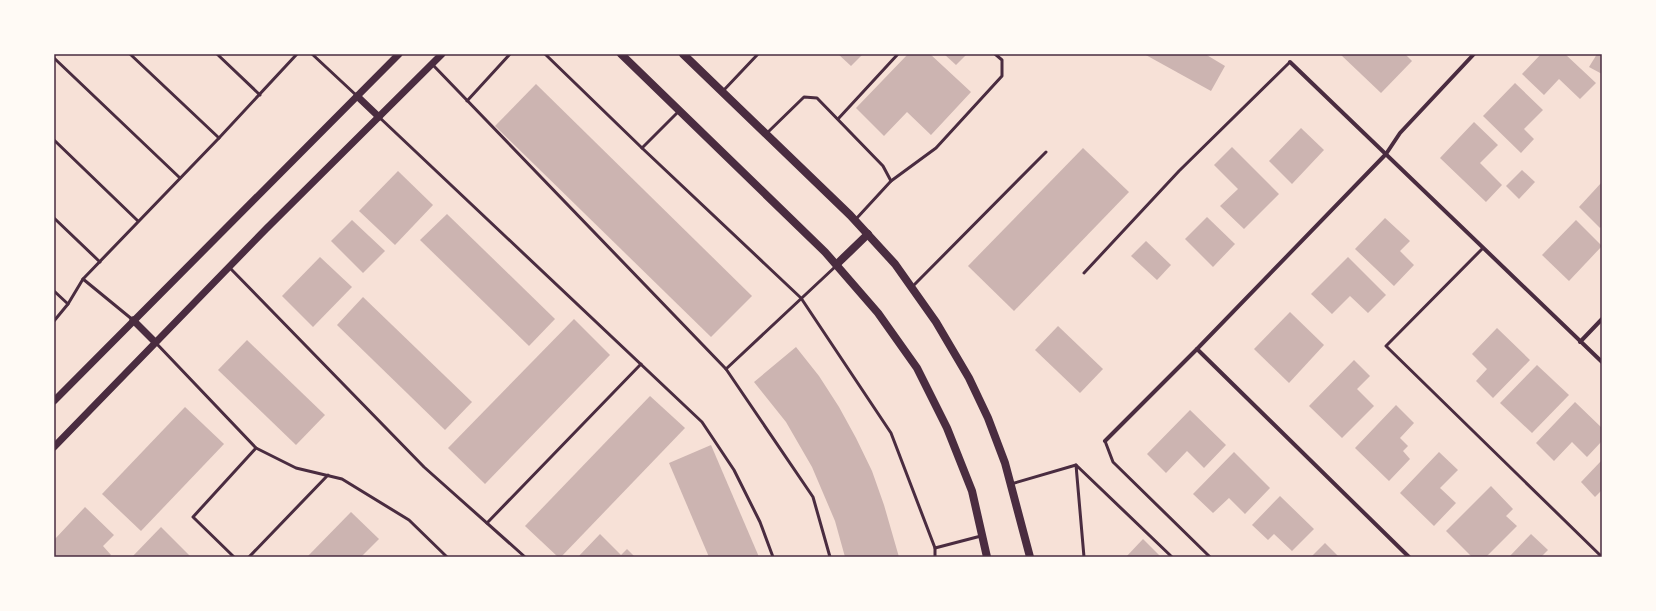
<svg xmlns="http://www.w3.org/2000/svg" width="1656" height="611" font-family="'Asap Condensed',sans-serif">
  <rect width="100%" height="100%" fill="#f7e1d7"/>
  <g fill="#ccb4b1">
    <path d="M 838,54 L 863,54 L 851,66 Z"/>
    <path d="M 908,54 L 930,54 L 971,92 L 931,135 L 907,112 L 884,136 L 856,108 Z"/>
    <path d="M 944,54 L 967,54 L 956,65 Z"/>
    <path d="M 1144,54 L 1205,54 L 1225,66 L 1211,91 Z"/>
    <path d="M 1340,54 L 1405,54 L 1412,61 L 1381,93 Z"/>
    <path d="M 1541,54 L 1565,54 L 1596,83 L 1580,99 L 1559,79 L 1544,95 L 1522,74 Z"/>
    <path d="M 1597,54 L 1602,54 L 1602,74 L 1589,67 Z"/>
    <path d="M 1515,83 L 1543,110 L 1524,129 L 1534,139 L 1521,153 L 1483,116 Z"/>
    <path d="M 536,84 L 752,296 L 711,337 L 495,126 Z"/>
    <path d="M 1474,122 L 1498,145 L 1480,163 L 1502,185 L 1486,202 L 1440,158 Z"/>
    <path d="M 1301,128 L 1324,150 L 1292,184 L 1269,161 Z"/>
    <path d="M 1232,147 L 1279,194 L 1244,229 L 1220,206 L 1238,189 L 1214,165 Z"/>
    <path d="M 1083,148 L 1129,192 L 1014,311 L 968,266 Z"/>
    <path d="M 1522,170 L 1535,182 L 1519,199 L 1506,186 Z"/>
    <path d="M 398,171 L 433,205 L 395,245 L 359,211 Z"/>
    <path d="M 1602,182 L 1602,226 L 1600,228 L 1579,207 Z"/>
    <path d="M 447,214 L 555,319 L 529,346 L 420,240 Z"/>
    <path d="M 1207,217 L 1235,244 L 1213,267 L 1185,239 Z"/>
    <path d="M 1385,218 L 1410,241 L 1400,251 L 1414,265 L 1394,286 L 1355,249 Z"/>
    <path d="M 352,220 L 385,251 L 363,273 L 331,241 Z"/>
    <path d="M 1576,220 L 1602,246 L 1569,281 L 1542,255 Z"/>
    <path d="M 1146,241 L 1171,265 L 1157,280 L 1131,256 Z"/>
    <path d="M 320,257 L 352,287 L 313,327 L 282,296 Z"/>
    <path d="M 1348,257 L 1386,295 L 1368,313 L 1350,296 L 1332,314 L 1311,294 Z"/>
    <path d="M 363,297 L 472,402 L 445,430 L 337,325 Z"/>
    <path d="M 1290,312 L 1324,345 L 1289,383 L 1254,349 Z"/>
    <path d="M 574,319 L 610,355 L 485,484 L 448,448 Z"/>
    <path d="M 1058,326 L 1103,369 L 1080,393 L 1035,350 Z"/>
    <path d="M 1497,328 L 1530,360 L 1493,398 L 1476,381 L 1487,369 L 1472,354 Z"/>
    <path d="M 247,340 L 325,415 L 296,445 L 218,370 Z"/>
    <path d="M 796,347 L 819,376 L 839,407 L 856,438 L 872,471 L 884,505 L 899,557 L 845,557 L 835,521 L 812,467 L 786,422 L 754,382 Z"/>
    <path d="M 1354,360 L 1370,376 L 1357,389 L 1374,406 L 1342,438 L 1309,406 Z"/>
    <path d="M 1537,365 L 1569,395 L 1532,433 L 1500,403 Z"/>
    <path d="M 650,396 L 685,428 L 561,557 L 558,557 L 525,526 Z"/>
    <path d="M 1575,402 L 1602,428 L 1602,441 L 1587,457 L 1572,442 L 1554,461 L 1536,443 Z"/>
    <path d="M 1396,405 L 1414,423 L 1400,438 L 1408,446 L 1403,451 L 1410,459 L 1389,481 L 1355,448 Z"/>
    <path d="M 185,407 L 224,444 L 141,531 L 102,494 Z"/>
    <path d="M 1190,410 L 1226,445 L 1204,468 L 1187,451 L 1166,473 L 1147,454 Z"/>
    <path d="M 711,445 L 759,557 L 709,557 L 669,463 Z"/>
    <path d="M 1234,452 L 1270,488 L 1245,514 L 1229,498 L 1213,513 L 1193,494 Z"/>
    <path d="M 1439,452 L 1458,470 L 1440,488 L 1456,503 L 1434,526 L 1400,493 Z"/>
    <path d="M 1602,460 L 1602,490 L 1595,497 L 1581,482 Z"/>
    <path d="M 1491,486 L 1513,509 L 1506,516 L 1517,526 L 1486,557 L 1472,557 L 1446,531 Z"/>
    <path d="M 1280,496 L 1314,529 L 1292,551 L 1274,534 L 1268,540 L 1252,525 Z"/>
    <path d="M 85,507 L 114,535 L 103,546 L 111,555 L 109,557 L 54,557 L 54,540 Z"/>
    <path d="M 351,512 L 379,539 L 361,557 L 307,557 Z"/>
    <path d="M 161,527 L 191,557 L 132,557 Z"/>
    <path d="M 600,534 L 621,555 L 627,549 L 635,557 L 578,557 Z"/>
    <path d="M 1531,534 L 1548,550 L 1541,557 L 1509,557 Z"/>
    <path d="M 1143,539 L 1161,557 L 1126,557 Z"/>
    <path d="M 1325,543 L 1339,557 L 1311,557 Z"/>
  </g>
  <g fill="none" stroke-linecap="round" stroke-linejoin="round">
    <g stroke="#4a2c40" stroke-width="3">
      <path d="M 130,54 L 219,138"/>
      <path d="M 217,54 L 260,95"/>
      <path d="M 312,54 L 356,95"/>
      <path d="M 545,54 L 642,148 L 679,111"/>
      <path d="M 54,58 L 180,178"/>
      <path d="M 432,64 L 726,369"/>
      <path d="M 723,91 L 758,54"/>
      <path d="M 467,101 L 510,54"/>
      <path d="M 379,117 L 702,422 L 734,470 L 760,522 L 773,557"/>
      <path d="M 838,119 L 898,54"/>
      <path d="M 766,134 L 804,97 L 817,98 L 883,166 L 891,181 L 856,219"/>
      <path d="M 54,140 L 138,221"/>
      <path d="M 642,148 L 801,298 L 891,433 L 935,548 L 935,557"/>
      <path d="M 891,181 L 936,148 L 1002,76 L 1002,60 L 995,54"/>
      <path d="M 54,218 L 100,262"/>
      <path d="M 1483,248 L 1386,346 L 1602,557"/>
      <path d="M 229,267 L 424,467 L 525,557"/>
      <path d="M 1084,273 L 1179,171 L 1290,62"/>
      <path d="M 83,279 L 219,138 L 297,54"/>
      <path d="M 912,287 L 1046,152"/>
      <path d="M 54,291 L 68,304 L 83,279 L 133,320"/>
      <path d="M 54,321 L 68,304"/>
      <path d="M 156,343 L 256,448 L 296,468 L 342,479 L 409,520 L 447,557"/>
      <path d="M 1105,441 L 1113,462 L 1210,557"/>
      <path d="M 1011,484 L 1076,465"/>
      <path d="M 487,523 L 641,364"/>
      <path d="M 935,548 L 981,536"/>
      <path d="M 234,557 L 193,517 L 256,448"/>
      <path d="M 249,557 L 328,475"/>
      <path d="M 830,557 L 813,497 L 726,369 L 836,266"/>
      <path d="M 1084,557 L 1076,465 L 1172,557"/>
    </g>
    <g stroke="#4a2c40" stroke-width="4">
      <path d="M 1290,62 L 1602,362"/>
      <path d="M 1580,342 L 1602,319"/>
      <path d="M 1197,349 L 1409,557"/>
      <path d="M 1105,441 L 1197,349 L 1386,154 L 1400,133 L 1474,54"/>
    </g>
    <g stroke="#4a2c40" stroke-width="7">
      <path d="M 357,96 L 379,117"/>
      <path d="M 133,320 L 155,342"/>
      <path d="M 54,401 L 399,54"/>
      <path d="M 54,447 L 266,229 L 442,54"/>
    </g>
    <g stroke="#4a2c40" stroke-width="8">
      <path d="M 621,54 L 825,252 L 878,313 L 917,368 L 947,428 L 972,491 L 987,557"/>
      <path d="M 683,54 L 850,215 L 895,264 L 936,322 L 969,378 L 988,418 L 1005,463 L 1030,557"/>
      <path d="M 837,264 L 868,234"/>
    </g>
  </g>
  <rect width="1656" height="611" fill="none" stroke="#fffaf5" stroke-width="110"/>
  <rect x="55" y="55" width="1546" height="501" fill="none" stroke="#4a2c40" stroke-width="1.5"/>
</svg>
